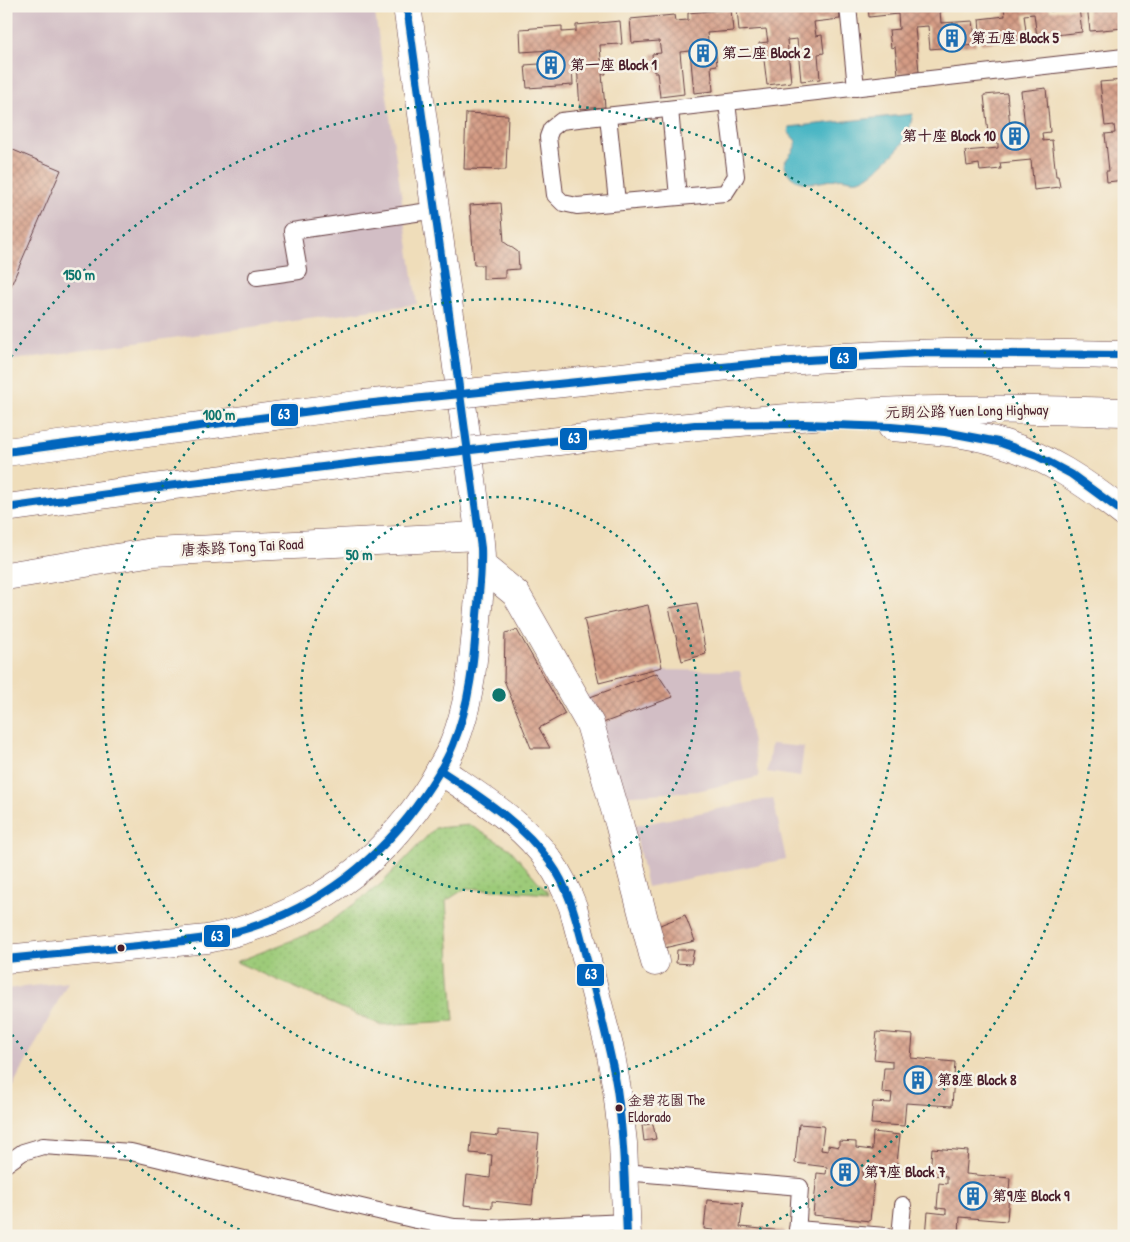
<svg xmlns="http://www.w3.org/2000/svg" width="1130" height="1242" font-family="'Patrick Hand','LXGW WenKai TC',sans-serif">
  <defs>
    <pattern id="park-dots" width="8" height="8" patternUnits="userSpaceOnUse" patternTransform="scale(1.25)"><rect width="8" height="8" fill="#9dcb79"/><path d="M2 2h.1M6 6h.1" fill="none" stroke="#89ae69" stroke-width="1.8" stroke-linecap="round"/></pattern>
    <pattern id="building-cross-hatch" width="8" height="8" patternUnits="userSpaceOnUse" patternTransform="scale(1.25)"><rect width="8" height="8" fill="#d49b84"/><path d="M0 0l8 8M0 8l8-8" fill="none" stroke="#ae7e6c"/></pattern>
  </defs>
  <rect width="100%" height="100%" fill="#f7f3e8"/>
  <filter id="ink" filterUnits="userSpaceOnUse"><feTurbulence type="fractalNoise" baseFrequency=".02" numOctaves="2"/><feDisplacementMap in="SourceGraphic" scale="10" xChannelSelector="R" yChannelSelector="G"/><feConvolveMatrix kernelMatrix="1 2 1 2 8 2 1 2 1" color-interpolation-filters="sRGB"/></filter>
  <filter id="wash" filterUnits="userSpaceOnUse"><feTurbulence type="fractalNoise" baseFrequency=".0096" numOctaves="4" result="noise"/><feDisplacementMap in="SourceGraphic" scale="20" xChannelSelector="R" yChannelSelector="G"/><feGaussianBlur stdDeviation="1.12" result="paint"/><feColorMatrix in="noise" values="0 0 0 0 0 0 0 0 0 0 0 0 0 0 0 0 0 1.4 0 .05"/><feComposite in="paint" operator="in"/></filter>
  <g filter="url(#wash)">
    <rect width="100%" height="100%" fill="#efddba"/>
    <g fill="#d2bec5">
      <path d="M 6,6 L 374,6 L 417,304 L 6,361 Z"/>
      <path d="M 659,670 L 740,671 L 759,777 L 697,791 L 619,796 L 582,697 Z"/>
      <path d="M 771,744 L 804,747 L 800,777 L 767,772 Z"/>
      <path d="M 773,798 L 786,859 L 647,887 L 634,826 Z"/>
      <path d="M 68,982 L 6,1100 L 6,989 Z"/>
    </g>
    <path fill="url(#park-dots)" stroke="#747552" d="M 470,825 L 510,849 L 549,894 L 466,888 L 446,901 L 454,1021 L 381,1025 L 236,962 L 319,930 L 381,884 L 435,828 Z"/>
    <path fill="#49b6c4" stroke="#4a6a78" d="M 913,114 C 911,121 910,130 907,137 C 900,149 880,168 869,175 C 854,186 847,176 836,179 C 816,183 792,190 784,164 C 788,155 796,151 796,141 L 788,132 L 789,127 Z"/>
    <g id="blocks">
      <g fill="url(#building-cross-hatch)">
        <path d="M 752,6 L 781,6 L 782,10 L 795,9 L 795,6 L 839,6 L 840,19 L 814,22 L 816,36 L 822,35 L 824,53 L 818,54 L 820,79 L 801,81 L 797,39 L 787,40 L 791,82 L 767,85 L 764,60 L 761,60 L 759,43 L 768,42 L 766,29 L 739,31 L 737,8 Z"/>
        <path d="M 868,6 L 972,6 L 972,8 L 940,11 L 941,23 L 973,21 L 976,45 L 930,49 L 928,26 L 915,27 L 919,72 L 898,74 L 895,47 L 891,48 L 889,30 L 899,29 L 898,14 L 869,17 Z"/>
        <path d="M 1004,6 L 1049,6 L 1050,11 L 1079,8 L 1082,32 L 1037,37 L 1034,14 L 1024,15 L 1027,39 L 981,44 L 979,19 L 1005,16 Z"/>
        <path d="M 1087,6 L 1124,6 L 1124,28 L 1090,31 Z"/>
        <path d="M 731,9 L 733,31 L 707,33 L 709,48 L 715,47 L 717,65 L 711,66 L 713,91 L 694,93 L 690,51 L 680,52 L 684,94 L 660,97 L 657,72 L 654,72 L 652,54 L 661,53 L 659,41 L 632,43 L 630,19 L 674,15 L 675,21 L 688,20 L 688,13 Z"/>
        <path d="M 620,21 L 622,44 L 600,45 L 601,60 L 604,60 L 606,74 L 602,74 L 605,107 L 580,109 L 577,64 L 572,65 L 573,85 L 527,88 L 525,65 L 553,63 L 551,50 L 521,52 L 520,29 L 562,26 L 562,32 L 576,31 L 576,25 Z"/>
        <path d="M 1124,80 L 1124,180 L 1107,182 L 1106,171 L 1109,171 L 1105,134 L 1115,133 L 1114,125 L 1105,126 L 1100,82 Z"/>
        <path d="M 1046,88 L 1050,132 L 1042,133 L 1043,141 L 1052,140 L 1056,176 L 1058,176 L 1060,187 L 1034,190 L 1031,160 L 1000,163 L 1001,169 L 980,171 L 979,164 L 967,166 L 965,151 L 998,148 L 998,143 L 989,143 L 984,95 L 1007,93 L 1010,127 L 1025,126 L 1021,91 Z"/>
        <path d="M 466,113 L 508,115 L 506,170 L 464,169 Z"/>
        <path d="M 6,147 L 61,170 L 6,297 Z"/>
        <path d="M 501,203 L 504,242 L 518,252 L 519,269 L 505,270 L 505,278 L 483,279 L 483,265 L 474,265 L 470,205 Z"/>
        <path d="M 697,603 L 706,654 L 682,661 L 669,608 Z"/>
        <path d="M 648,605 L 662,667 L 599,683 L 584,619 Z"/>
        <path d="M 517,630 L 565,714 L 539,728 L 550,748 L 531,748 L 504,680 L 505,633 Z"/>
        <path d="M 657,673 L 673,697 L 603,723 L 590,697 Z"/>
        <path d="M 685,915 L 695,941 L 655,950 L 650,929 Z"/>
        <path d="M 677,950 L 694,950 L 691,964 L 676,963 Z"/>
        <path d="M 877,1032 L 913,1035 L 911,1058 L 955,1062 L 952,1106 L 906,1103 L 904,1126 L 871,1124 L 873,1102 L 891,1103 L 892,1093 L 882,1092 L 884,1068 L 892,1068 L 892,1061 L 874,1059 Z"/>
        <path d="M 653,1124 L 656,1139 L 644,1141 L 642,1125 Z"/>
        <path d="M 799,1124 L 824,1126 L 821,1150 L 828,1151 L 828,1145 L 839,1147 L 839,1141 L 856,1142 L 856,1148 L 872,1150 L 873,1132 L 900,1135 L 896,1173 L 863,1170 L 862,1178 L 874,1179 L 870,1221 L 813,1215 L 817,1173 L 826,1174 L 827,1167 L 795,1163 Z"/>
        <path d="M 498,1130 L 539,1134 L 532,1205 L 492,1201 L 492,1208 L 464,1205 L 467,1175 L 490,1178 L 492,1155 L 470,1153 L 472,1133 L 498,1136 Z"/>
        <path d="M 932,1148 L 968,1151 L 966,1174 L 1010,1178 L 1007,1221 L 960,1217 L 959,1236 L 926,1236 L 928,1212 L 946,1214 L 946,1209 L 937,1208 L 939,1183 L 947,1184 L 947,1176 L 930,1175 Z"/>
        <path d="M 707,1200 L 743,1203 L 740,1227 L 784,1231 L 783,1236 L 712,1236 L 713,1230 L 704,1229 Z"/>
      </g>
    </g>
  </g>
  <g filter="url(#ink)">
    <use href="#blocks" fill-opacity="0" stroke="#633c40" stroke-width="1"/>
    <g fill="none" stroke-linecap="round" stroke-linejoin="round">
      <g stroke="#633c40" stroke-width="18">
        <g id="service">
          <path d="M 848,6 L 856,88"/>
          <path d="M 727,103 L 736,176 L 725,193 L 577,206 L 563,203 L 555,195 L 548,137 L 551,129 L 561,121 L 1124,57"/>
          <path d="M 670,109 L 678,197"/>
          <path d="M 608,116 L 617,202"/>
          <path d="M 257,277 L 299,271 L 292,231 L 436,210"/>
          <path d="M 6,1164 L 23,1152 L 43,1146 L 131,1152 L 416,1220 L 455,1227 L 489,1228 L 627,1222"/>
          <path d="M 624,1172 L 800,1187 L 797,1236"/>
          <path d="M 797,1229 L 886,1236"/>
          <path d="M 900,1236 L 903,1205"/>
        </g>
      </g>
      <g stroke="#633c40" stroke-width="29">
        <g id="minor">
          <path d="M 482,566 L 516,594 L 590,724 L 619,823 L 655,962"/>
          <path d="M 6,576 L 153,552 L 479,536"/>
          <path d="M 440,770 C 479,797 522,822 550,862 C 560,876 567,891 573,907 L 610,1050 L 617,1090 L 623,1143 L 627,1236"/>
          <path d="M 6,959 L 207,939 C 305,919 382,867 434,781 C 441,768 449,756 454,743 C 470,704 473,662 477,621 C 478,603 481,585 481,568 C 482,541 476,514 473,487 C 466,437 460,387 453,337 C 438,227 423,117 407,6"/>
        </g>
      </g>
      <g stroke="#633c40" stroke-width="29">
        <g id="motorway">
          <path d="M 542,385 C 666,373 791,357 916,354 C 985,351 1054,354 1124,355"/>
          <path d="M 892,427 C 927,430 964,432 998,442 C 1045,455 1086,483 1124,513"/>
          <path d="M 550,442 C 653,430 755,419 859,413 C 947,408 1036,409 1124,412"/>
          <path d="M 6,452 L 364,404"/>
          <path d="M 6,508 L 159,487 L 372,461"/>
        </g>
      </g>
      <use href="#service" stroke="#fff" stroke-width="16"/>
      <use href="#minor" stroke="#fff" stroke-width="28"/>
      <use href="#motorway" stroke="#fff" stroke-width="28"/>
      <g stroke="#633c40" stroke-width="29" stroke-linecap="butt">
        <g id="motorway-bridge">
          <path d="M 364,404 L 542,385"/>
          <path d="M 372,461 L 550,442"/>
        </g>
      </g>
      <use href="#motorway-bridge" stroke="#fff" stroke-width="28"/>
      <g stroke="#f7f3e8" stroke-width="11">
        <g id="bus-1">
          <path d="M 6,452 L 364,404 L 761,363 L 917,353 L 1124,355"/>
          <path d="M 6,508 L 159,487 L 372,461 L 695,425 L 804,424 L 891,427 L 945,432 L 998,442 L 1037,456 L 1071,474 L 1124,513"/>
          <path d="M 440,770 C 480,797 521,822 550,862 C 572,892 578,928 588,964 C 598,1005 610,1046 617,1089 C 624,1137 625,1187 627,1236"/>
          <path d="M 6,959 C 50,955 94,950 138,946 C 173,942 208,940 242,930 C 318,908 381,859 425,794 C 436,778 446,762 453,745 C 470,704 474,659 477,615 C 479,593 482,571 481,548 L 407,6"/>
        </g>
      </g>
      <use href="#bus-1" stroke="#0065bd" stroke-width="8"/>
    </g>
  </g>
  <g fill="none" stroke="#0f766e" stroke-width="2.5" stroke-dasharray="2.5 5">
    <circle cx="499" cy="695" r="198"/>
    <circle cx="499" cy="695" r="396"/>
    <path d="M253 1236A594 594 0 0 1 7 1027M7 363A594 594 0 1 1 745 1236"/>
  </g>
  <defs>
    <g id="building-ring" transform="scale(1.4375)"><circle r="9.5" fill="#f7f3e8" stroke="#1f6fb2" stroke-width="1.5"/><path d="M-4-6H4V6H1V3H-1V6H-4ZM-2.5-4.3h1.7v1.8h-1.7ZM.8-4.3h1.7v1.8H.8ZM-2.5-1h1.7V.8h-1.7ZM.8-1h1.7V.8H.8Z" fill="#1f6fb2"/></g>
  </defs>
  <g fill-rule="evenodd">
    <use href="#building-ring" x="952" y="38"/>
    <use href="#building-ring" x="703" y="53"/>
    <use href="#building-ring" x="551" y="65"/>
    <use href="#building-ring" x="1015" y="136"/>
    <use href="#building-ring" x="918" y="1080"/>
    <use href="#building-ring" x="845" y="1172"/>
    <use href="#building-ring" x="973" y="1196"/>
  </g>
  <g fill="#4a1f2b" stroke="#f7f3e8" stroke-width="2">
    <circle cx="121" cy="948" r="4.5"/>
    <circle cx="619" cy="1108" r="4.5"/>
  </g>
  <g text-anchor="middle" stroke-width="5" stroke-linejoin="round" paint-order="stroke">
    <g font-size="14" fill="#4a1f2b" stroke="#f7f3e8" text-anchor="start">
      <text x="628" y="1105">金碧花園 The<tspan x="628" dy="17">Eldorado</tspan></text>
    </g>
    <g font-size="15" font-weight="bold" fill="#4a1f2b" stroke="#f7f3e8" text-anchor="start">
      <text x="971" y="43">第五座 Block 5</text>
      <text x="722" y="58">第二座 Block 2</text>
      <text x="570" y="70">第一座 Block 1</text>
      <text x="996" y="141" text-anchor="end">第十座 Block 10</text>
      <text x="937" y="1085">第8座 Block 8</text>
      <text x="864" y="1177">第7座 Block 7</text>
      <text x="992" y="1201">第9座 Block 9</text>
    </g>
    <g font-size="15" fill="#4a1f2b" stroke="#f7f3e8">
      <text transform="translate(967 411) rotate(-1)" y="5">元朗公路 Yuen Long Highway</text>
      <text transform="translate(242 547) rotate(-3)" y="5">唐泰路 Tong Tai Road</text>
    </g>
  </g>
  <circle cx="499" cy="695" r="8" fill="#0f766e" stroke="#f7f3e8" stroke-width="2.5"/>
  <g font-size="15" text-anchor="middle" font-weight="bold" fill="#0f766e" stroke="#f7f3e8" stroke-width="5" stroke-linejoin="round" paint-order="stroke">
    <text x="79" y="280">150 m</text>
    <text x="219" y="420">100 m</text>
    <text x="359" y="560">50 m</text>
  </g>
  <g stroke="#f7f3e8" stroke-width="2">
    <rect x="829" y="346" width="29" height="24" rx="5" fill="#0065bd"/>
    <rect x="270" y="403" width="29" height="24" rx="5" fill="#0065bd"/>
    <rect x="559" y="427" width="29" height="24" rx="5" fill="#0065bd"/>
    <rect x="203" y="924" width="28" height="24" rx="5" fill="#0065bd"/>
    <rect x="576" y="963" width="29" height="24" rx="5" fill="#0065bd"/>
  </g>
  <g font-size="14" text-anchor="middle" font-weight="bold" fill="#fff">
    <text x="843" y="363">63</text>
    <text x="284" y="419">63</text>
    <text x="574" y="443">63</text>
    <text x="217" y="941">63</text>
    <text x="591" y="979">63</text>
  </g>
  <rect width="1130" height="1242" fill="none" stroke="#f7f3e8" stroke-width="25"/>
</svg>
